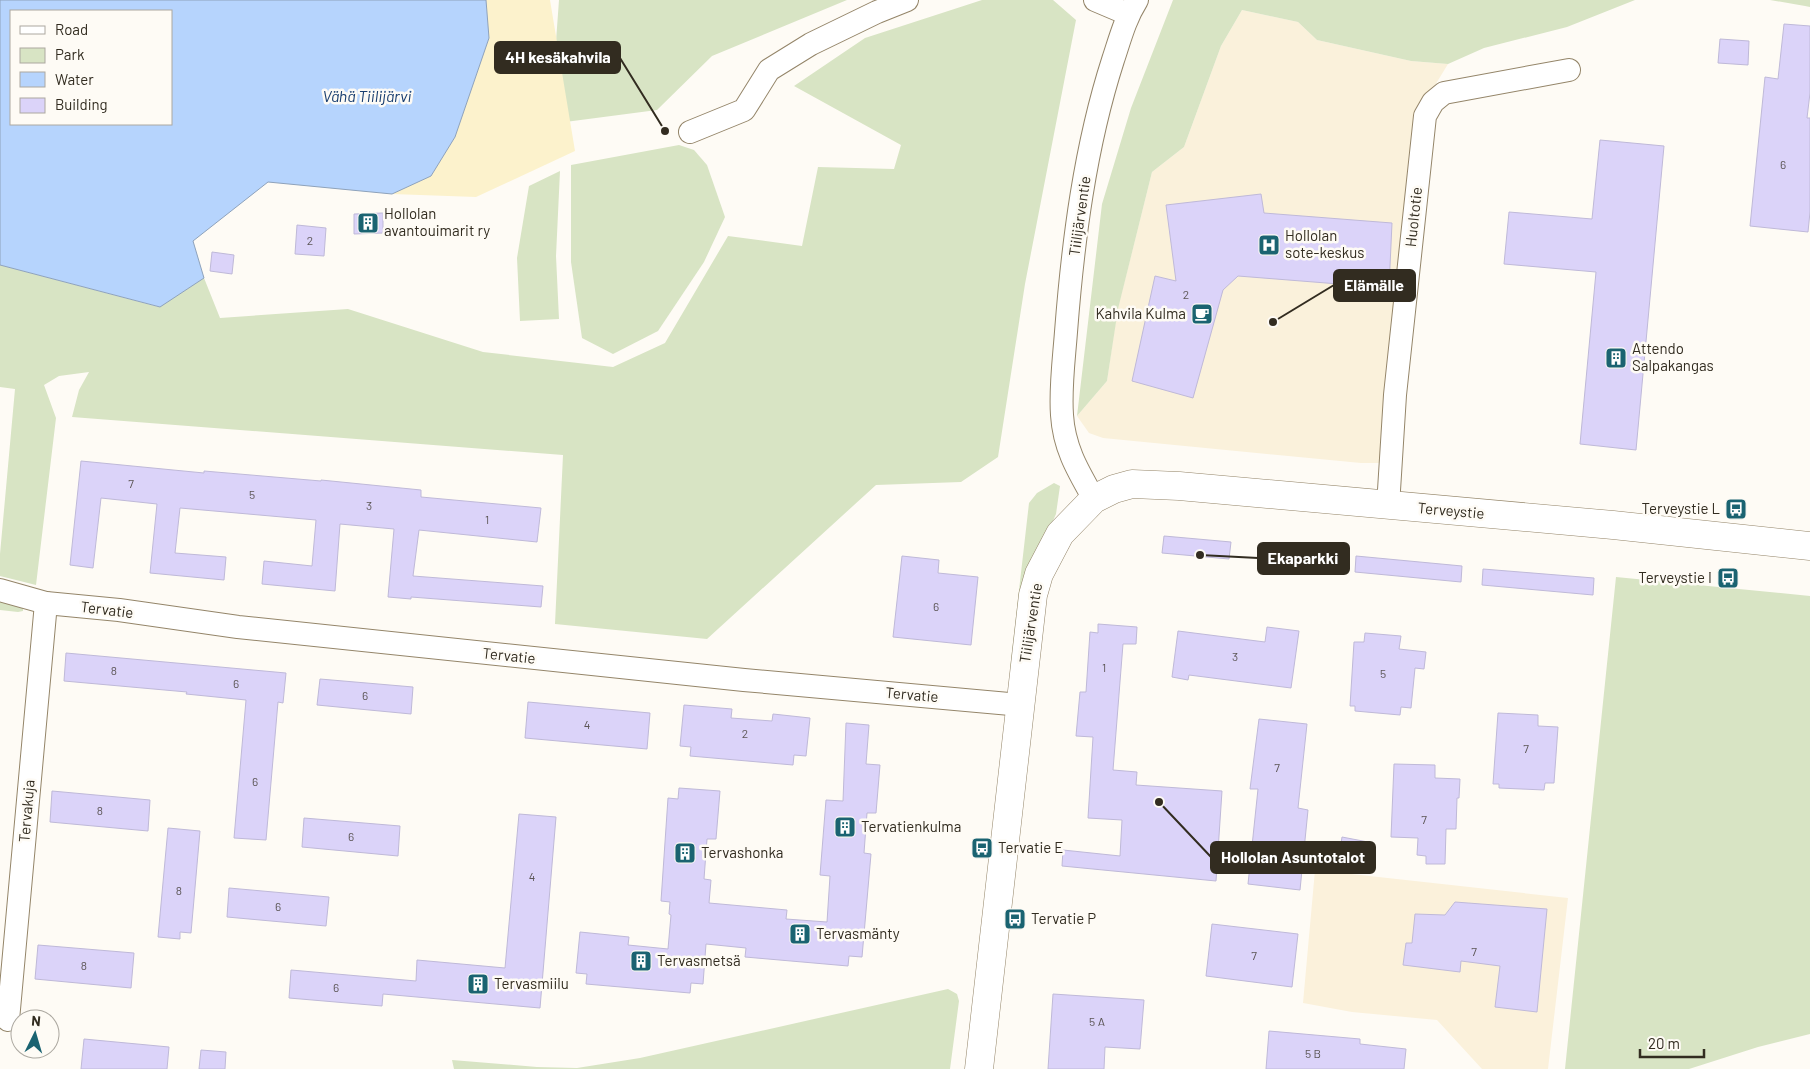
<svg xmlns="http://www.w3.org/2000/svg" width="1810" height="1069" font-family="Barlow,sans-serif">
  <rect width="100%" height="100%" fill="#fefbf5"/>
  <path fill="#fbf1db" d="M 1315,870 L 1568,898 L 1548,1069 L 1482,1069 L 1437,1020 L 1352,1012 L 1303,1003 Z"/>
  <path fill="#faf1db" d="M 1242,10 L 1298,22 L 1317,40 L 1411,61 L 1448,64 L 1418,113 L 1381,463 L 1361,463 L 1103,438 L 1089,433 L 1077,416 L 1107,381 L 1117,312 L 1152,172 L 1184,147 L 1221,46 Z"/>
  <g fill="#d8e4c4">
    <path d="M 559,0 L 847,0 L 712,56 L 657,110 L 550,124 Z"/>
    <path d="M 982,0 L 1053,0 L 1076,20 L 1025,284 L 998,457 L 961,482 L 876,485 L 707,639 L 555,624 L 563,455 L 72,417 L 79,390 L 89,372 L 59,376 L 44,385 L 56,418 L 36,585 L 0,576 L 0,554 L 15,389 L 0,387 L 0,265 L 159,307 L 204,278 L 220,318 L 348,309 L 483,352 L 613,367 L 665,343 L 728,236 L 802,246 L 818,167 L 894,169 L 901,145 L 794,86 L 865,38 Z"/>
    <path d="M 1173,0 L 1635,0 L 1567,27 L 1484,48 L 1448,64 L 1411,61 L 1317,40 L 1298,22 L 1242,10 L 1221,46 L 1184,147 L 1152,172 L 1118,309 L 1107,381 L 1077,416 L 1102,204 L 1131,108 Z"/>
    <path d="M 1770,0 L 1810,0 L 1810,7 L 1805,6 Z"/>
    <path d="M 679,145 L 694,150 L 707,165 L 725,217 L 704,262 L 658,331 L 613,354 L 582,338 L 571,262 L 571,165 Z"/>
    <path d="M 560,171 L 556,256 L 559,319 L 520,321 L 517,258 L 529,186 Z"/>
    <path d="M 1054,483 L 1060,486 L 1056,514 L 1051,525 L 1015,670 L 1010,669 L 1029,503 L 1037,493 Z"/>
    <path d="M 1616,577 L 1810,596 L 1810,1034 L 1758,1047 L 1689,1069 L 1565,1069 Z"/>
    <path d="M 0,598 L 23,606 L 23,611 L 18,612 L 0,610 Z"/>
    <path d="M 948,989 L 957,994 L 959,1001 L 950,1069 L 454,1069 L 452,1060 L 537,1067 L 577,1068 L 640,1058 Z"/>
  </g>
  <path fill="#fcf2cc" d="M 486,0 L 550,0 L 575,151 L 476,197 L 392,194 L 431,176 L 455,137 L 489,38 Z"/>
  <path fill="#b6d4fd" stroke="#8ea2bb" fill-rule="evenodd" d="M 0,0 L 486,0 L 489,38 L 455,137 L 431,176 L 392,194 L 268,182 L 193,241 L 204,278 L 160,307 L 0,265 ZM 11,11 L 171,11 L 171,124 L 11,124 Z"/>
  <g fill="#dbd3f9" stroke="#bfb9d8">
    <path d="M 1784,24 L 1810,26 L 1810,93 L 1807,118 L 1810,118 L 1810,212 L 1808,232 L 1750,226 L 1765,77 L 1778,79 Z"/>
    <path d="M 1720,39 L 1749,41 L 1748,65 L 1718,63 Z"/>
    <path d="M 1600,140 L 1664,146 L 1636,450 L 1580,444 L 1596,272 L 1504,264 L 1509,212 L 1592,219 Z"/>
    <path d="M 1261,194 L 1264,213 L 1392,223 L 1389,288 L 1238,276 L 1223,290 L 1193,398 L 1132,381 L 1155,276 L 1176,281 L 1166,205 Z"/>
    <path d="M 383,213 L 383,233 L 354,234 L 354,214 Z"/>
    <path d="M 297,225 L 326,228 L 324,256 L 295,254 Z"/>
    <path d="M 212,252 L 234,255 L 232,274 L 210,271 Z"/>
    <path d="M 81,461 L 204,473 L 204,471 L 321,481 L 321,480 L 421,490 L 421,497 L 541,508 L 537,542 L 419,530 L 413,576 L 543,586 L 541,607 L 411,597 L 411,599 L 388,597 L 394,529 L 340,524 L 335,591 L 262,584 L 264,561 L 312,566 L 316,520 L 180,508 L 175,553 L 226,557 L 224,580 L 150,573 L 157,504 L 101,498 L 93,568 L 70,565 Z"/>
    <path d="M 1164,536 L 1231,542 L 1229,559 L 1162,553 Z"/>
    <path d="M 902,556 L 939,560 L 938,573 L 978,577 L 971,645 L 893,637 Z"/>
    <path d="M 1356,556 L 1462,566 L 1461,582 L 1355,572 Z"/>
    <path d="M 1483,569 L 1594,578 L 1593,595 L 1482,585 Z"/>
    <path d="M 1098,624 L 1137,627 L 1136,644 L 1123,644 L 1113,770 L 1137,772 L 1136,785 L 1222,791 L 1216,881 L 1062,866 L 1063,850 L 1120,856 L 1122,820 L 1088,818 L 1093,737 L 1076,736 L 1080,692 L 1086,692 L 1090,632 L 1098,633 Z"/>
    <path d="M 1267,627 L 1299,631 L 1291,688 L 1189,675 L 1188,680 L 1172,677 L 1178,631 L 1265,642 Z"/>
    <path d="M 1365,633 L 1401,636 L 1399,649 L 1426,652 L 1424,669 L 1415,668 L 1411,708 L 1401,707 L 1400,715 L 1355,711 L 1355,706 L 1350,706 L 1354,642 L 1364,642 Z"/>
    <path d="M 66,653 L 286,673 L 283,703 L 278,702 L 266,840 L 234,838 L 246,700 L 186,694 L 187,692 L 64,681 Z"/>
    <path d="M 320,679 L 413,687 L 411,714 L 317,705 Z"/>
    <path d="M 528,702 L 650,713 L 647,749 L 525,738 Z"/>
    <path d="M 684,705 L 732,709 L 731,718 L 772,721 L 773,714 L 810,718 L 806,756 L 794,755 L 793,765 L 690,756 L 691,747 L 680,746 Z"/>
    <path d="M 1498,713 L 1538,715 L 1538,726 L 1558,727 L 1554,783 L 1545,783 L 1544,790 L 1499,788 L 1499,784 L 1493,784 Z"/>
    <path d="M 1259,719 L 1307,724 L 1298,808 L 1308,810 L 1300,890 L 1248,884 L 1258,789 L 1250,789 Z"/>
    <path d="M 846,723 L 869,725 L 866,764 L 880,765 L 876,813 L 867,813 L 864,853 L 871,854 L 862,957 L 849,956 L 848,966 L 745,957 L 746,948 L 706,944 L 703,984 L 691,983 L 690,993 L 586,984 L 587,974 L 576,973 L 580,932 L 629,937 L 628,945 L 668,949 L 671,915 L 669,914 L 670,902 L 661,901 L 668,798 L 678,799 L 679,788 L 720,791 L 716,839 L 707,839 L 704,879 L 711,880 L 709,903 L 787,910 L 786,919 L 827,922 L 830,876 L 820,875 L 826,800 L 843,801 Z"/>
    <path d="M 1394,764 L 1435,765 L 1435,778 L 1460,779 L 1459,798 L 1457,798 L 1456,829 L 1446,829 L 1445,864 L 1426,864 L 1426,856 L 1417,855 L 1418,838 L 1391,837 Z"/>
    <path d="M 52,791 L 150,800 L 148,831 L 50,822 Z"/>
    <path d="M 519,814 L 556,817 L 540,1008 L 383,994 L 382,1006 L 289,998 L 291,970 L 416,981 L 417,960 L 505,968 Z"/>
    <path d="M 304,818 L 400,826 L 398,856 L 302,847 Z"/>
    <path d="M 168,828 L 200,831 L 191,933 L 180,932 L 180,939 L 158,937 Z"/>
    <path d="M 1342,837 L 1368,842 L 1365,860 L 1339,856 Z"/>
    <path d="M 229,888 L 329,897 L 326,926 L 227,917 Z"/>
    <path d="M 1455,902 L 1547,909 L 1537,1012 L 1495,1007 L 1500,966 L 1461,961 L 1460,972 L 1403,965 L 1406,943 L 1412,943 L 1415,914 L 1445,915 Z"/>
    <path d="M 1212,924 L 1298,934 L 1292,987 L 1206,976 Z"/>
    <path d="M 38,945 L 134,953 L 131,988 L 35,979 Z"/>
    <path d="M 1053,994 L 1144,1000 L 1140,1049 L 1105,1047 L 1104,1069 L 1048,1069 Z"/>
    <path d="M 1269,1031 L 1360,1039 L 1360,1044 L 1406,1049 L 1404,1069 L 1266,1069 Z"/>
    <path d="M 84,1039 L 169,1047 L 167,1069 L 81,1069 Z"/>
    <path d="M 201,1050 L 226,1052 L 225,1069 L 199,1069 Z"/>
  </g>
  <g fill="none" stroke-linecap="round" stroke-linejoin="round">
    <g stroke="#948569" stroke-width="24">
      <g id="minor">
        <path d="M 1095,0 L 1128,14"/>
        <path d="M 690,132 L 744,110 L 769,70 L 811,44 L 877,12 L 907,0"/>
        <path d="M 1094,499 C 1078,471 1064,448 1062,415 C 1060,388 1064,359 1066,332 C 1073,241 1085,147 1113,60 C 1120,39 1125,19 1137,0"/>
        <path d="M 1388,506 L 1395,395 L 1425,116 L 1433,102 L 1444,93 L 1569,70"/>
        <path d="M 0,590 L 46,603 L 119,610 L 238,627 L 744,680 L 1020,705"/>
        <path d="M 8,1020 L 46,603"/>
      </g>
    </g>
    <g stroke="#948569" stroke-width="29">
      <path id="major" d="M 979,1069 L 1033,595 L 1039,574 L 1060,534 L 1094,499 L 1114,489 L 1132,484 L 1179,486 L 1613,525 L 1810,546"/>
    </g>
    <use href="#minor" stroke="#fff" stroke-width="22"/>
    <use href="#major" stroke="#fff" stroke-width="28"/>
  </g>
  <defs>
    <g id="building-square" transform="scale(1.125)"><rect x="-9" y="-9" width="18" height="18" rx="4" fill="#1a6371" stroke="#fefbf5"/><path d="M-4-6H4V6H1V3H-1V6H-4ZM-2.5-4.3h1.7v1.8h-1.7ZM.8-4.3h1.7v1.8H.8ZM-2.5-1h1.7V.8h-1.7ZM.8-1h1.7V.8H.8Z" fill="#fff"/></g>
    <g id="hospital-square" transform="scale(1.125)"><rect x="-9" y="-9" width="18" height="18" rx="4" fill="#1a6371" stroke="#fefbf5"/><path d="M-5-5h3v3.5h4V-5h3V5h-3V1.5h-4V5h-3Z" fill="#fff"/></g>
    <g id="cafe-square" transform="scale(1.125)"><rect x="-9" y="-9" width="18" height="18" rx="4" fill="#1a6371" stroke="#fefbf5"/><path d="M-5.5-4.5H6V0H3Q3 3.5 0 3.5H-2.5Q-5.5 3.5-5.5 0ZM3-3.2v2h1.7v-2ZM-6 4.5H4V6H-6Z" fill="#fff"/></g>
    <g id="bus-square" transform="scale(1.125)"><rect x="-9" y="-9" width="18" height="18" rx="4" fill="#1a6371" stroke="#fefbf5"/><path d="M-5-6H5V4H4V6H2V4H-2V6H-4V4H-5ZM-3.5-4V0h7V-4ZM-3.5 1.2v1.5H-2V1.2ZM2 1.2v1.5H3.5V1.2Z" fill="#fff"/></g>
  </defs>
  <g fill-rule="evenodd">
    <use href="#building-square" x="368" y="223"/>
    <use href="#hospital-square" x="1269" y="245"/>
    <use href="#cafe-square" x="1202" y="314"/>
    <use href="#building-square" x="1616" y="358"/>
    <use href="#bus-square" x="1736" y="509"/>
    <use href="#bus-square" x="1728" y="578"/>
    <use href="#building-square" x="845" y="827"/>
    <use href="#bus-square" x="982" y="848"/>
    <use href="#building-square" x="685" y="853"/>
    <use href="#bus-square" x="1015" y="919"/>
    <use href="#building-square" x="800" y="934"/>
    <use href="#building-square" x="641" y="961"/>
    <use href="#building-square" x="478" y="984"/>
  </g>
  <g text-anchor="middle" stroke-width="5" stroke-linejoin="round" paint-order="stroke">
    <g font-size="12" fill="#5c5656">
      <text x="1783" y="169">6</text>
      <text x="310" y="245">2</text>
      <text x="1186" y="299">2</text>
      <text x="131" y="488">7</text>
      <text x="252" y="499">5</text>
      <text x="369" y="510">3</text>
      <text x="487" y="524">1</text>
      <text x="936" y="611">6</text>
      <text x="1235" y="661">3</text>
      <text x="1104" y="672">1</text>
      <text x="114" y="675">8</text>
      <text x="1383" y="678">5</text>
      <text x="236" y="688">6</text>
      <text x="365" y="700">6</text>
      <text x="587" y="729">4</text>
      <text x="745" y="738">2</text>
      <text x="1526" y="753">7</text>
      <text x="1277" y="772">7</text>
      <text x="255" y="786">6</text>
      <text x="100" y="815">8</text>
      <text x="1424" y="824">7</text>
      <text x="351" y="841">6</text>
      <text x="532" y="881">4</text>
      <text x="179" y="895">8</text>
      <text x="278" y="911">6</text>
      <text x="1474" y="956">7</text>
      <text x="1254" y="960">7</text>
      <text x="84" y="970">8</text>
      <text x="336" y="992">6</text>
      <text x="1097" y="1026">5 A</text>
      <text x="1313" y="1058">5 B</text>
    </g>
    <g font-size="15" fill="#322c20" stroke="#fefbf5" text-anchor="start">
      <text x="384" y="219">Hollolan<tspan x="384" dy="17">avantouimarit ry</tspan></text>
      <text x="1285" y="241">Hollolan<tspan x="1285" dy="17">sote-keskus</tspan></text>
      <text x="1186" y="319" text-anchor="end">Kahvila Kulma</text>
      <text x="1632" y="354">Attendo<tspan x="1632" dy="17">Salpakangas</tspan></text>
      <text x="1720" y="514" text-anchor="end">Terveystie L</text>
      <text x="1712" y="583" text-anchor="end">Terveystie I</text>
      <text x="861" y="832">Tervatienkulma</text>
      <text x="998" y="853">Tervatie E</text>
      <text x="701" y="858">Tervashonka</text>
      <text x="1031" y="924">Tervatie P</text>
      <text x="816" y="939">Tervasmänty</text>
      <text x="657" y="966">Tervasmetsä</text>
      <text x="494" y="989">Tervasmiilu</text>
    </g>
    <g font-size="15" fill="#322c20" stroke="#fefbf5">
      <text transform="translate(1080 216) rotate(-82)" y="5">Tiilijärventie</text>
      <text transform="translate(1414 217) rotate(-84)" y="5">Huoltotie</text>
      <text transform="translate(1451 511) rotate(5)" y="5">Terveystie</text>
      <text transform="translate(107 610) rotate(7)" y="5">Tervatie</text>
      <text transform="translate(1031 623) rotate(-81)" y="5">Tiilijärventie</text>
      <text transform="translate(509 656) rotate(6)" y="5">Tervatie</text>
      <text transform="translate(912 695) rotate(5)" y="5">Tervatie</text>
      <text transform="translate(27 811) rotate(-85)" y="5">Tervakuja</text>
    </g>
    <g font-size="16" font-style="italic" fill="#193e70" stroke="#fefbf5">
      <text x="367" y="102">Vähä Tiilijärvi</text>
    </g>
  </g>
  <path fill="none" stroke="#322c20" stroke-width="2" d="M665 131L620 58M1273 322L1334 285M1200 555L1258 558M1159 802L1211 857"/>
  <g fill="#322c20" stroke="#fefbf5" stroke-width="2">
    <circle cx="665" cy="131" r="5"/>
    <circle cx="1273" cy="322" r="5"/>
    <circle cx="1200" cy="555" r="5"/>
    <circle cx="1159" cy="802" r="5"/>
  </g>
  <g fill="#322c20" stroke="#322c20" stroke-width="2">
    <rect x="495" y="42" width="125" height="31" rx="5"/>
    <rect x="1334" y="270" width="81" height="31" rx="5"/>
    <rect x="1258" y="543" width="91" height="31" rx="5"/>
    <rect x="1211" y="842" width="164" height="31" rx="5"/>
  </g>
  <g font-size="16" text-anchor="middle" font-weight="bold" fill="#fff">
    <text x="558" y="63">4H kesäkahvila</text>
    <text x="1374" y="291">Elämälle</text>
    <text x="1303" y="564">Ekaparkki</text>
    <text x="1293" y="863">Hollolan Asuntotalot</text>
  </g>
  <rect x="10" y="10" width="162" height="115" fill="#fefbf5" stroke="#aca8a0"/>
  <rect x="20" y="26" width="25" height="8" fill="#ffffff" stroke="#aca8a0"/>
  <text x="55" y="35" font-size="15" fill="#322c20">Road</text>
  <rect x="20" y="48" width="25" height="15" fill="#d8e4c4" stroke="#aca8a0"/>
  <text x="55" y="60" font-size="15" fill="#322c20">Park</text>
  <rect x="20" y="72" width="25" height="15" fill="#b6d4fd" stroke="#aca8a0"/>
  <text x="55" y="85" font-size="15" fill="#322c20">Water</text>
  <rect x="20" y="98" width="25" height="15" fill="#dbd3f9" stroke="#aca8a0"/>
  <text x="55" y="110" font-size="15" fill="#322c20">Building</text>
  <g transform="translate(35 1034) rotate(5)"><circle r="24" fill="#fefbf5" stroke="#aca8a0"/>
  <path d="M0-4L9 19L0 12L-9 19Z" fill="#1a6371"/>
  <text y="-8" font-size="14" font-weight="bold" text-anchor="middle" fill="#322c20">N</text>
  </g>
  <path d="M1640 1049v8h64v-8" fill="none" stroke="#322c20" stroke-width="2.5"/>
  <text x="1648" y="1049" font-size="15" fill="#322c20" stroke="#fefbf5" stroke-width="4" paint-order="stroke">20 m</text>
</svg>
